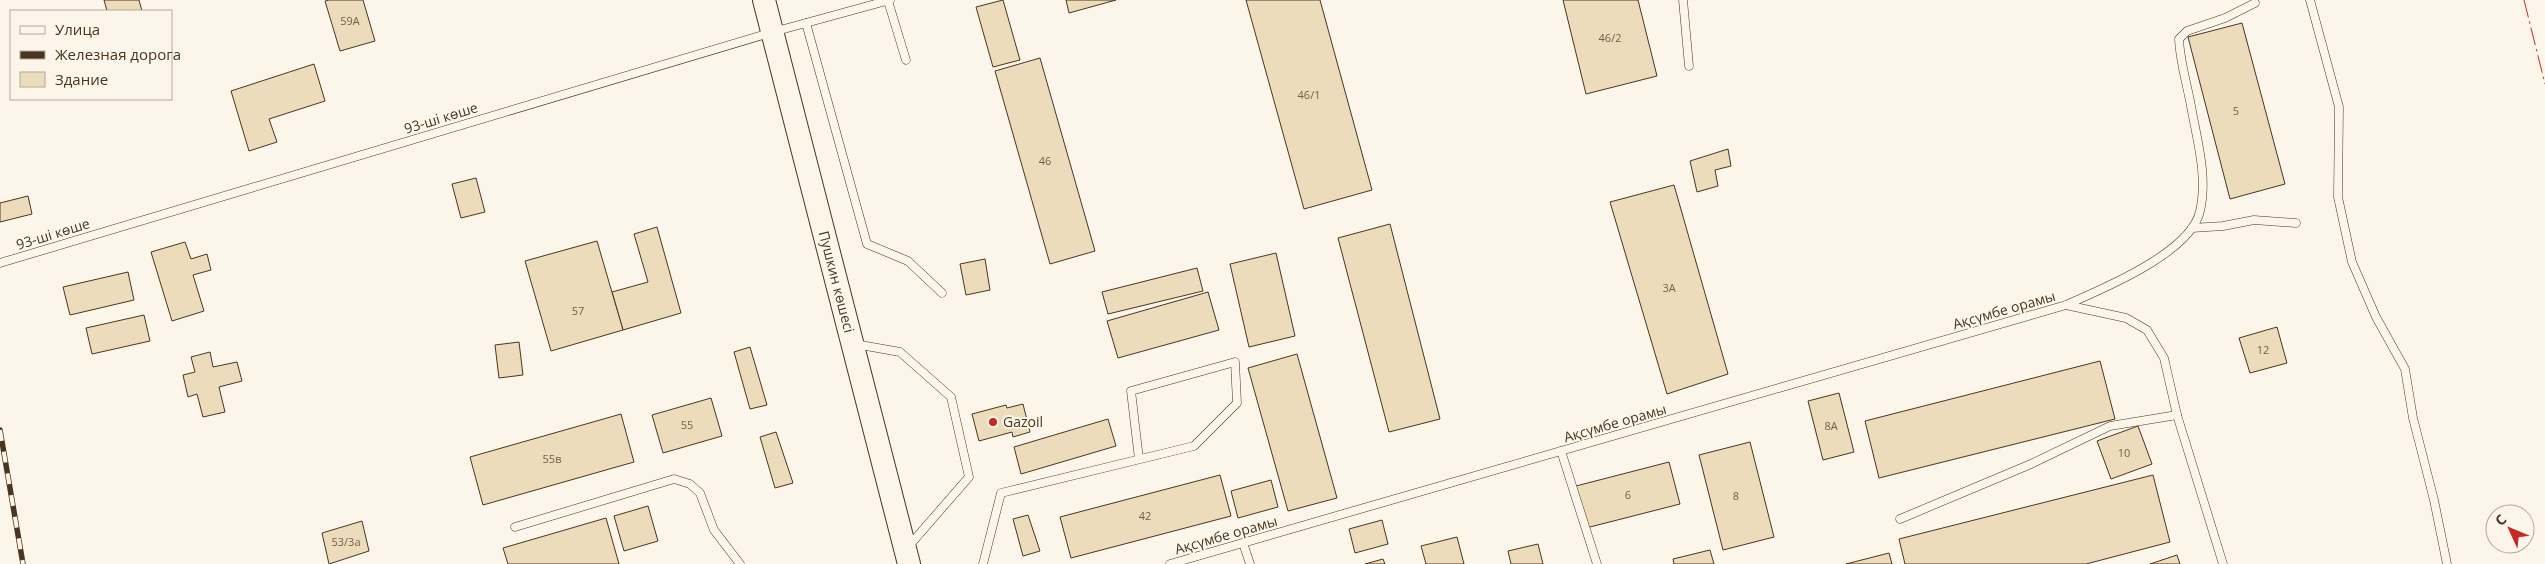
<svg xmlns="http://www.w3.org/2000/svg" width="2545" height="564" font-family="'Open Sans',sans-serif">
  <rect width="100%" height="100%" fill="#fbf6e9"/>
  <g fill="#ecdcbc" stroke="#4a3520">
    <path d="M 104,0 L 139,0 L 142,11 L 107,11 Z"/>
    <path d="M 329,0 L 363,0 L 375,41 L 340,51 L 325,1 Z"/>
    <path d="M 1003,0 L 1020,60 L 993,67 L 976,7 Z"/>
    <path d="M 1066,0 L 1116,0 L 1069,13 Z"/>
    <path d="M 1246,0 L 1320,0 L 1372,190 L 1304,209 Z"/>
    <path d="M 1563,0 L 1638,0 L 1657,76 L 1586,94 Z"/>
    <path d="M 2242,23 L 2285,184 L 2230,199 L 2188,37 Z"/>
    <path d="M 1040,58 L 1095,251 L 1050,264 L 995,71 Z"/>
    <path d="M 314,64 L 325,101 L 269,119 L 277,142 L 249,151 L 231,91 Z"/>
    <path d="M 1728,149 L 1731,166 L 1715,170 L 1718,186 L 1697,192 L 1690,161 Z"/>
    <path d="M 476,178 L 485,212 L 461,218 L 452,184 Z"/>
    <path d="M 1674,185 L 1728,374 L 1667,394 L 1610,202 Z"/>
    <path d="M 28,196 L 32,214 L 0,222 L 0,203 Z"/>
    <path d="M 1390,224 L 1440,419 L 1389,432 L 1338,238 Z"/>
    <path d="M 657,227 L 681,313 L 623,330 L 612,292 L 648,282 L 634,234 Z"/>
    <path d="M 597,241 L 623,330 L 551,351 L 525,261 Z"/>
    <path d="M 185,242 L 191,259 L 207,254 L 211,270 L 193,275 L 204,311 L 172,321 L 151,252 Z"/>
    <path d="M 1276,253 L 1295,336 L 1249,347 L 1230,264 Z"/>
    <path d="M 985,259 L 990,290 L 966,295 L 960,264 Z"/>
    <path d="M 1197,268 L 1203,291 L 1108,314 L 1102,292 Z"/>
    <path d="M 128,272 L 134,300 L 70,315 L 63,287 Z"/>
    <path d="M 1208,292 L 1219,330 L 1118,358 L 1107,321 Z"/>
    <path d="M 144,315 L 150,341 L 92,354 L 86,328 Z"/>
    <path d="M 2277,327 L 2287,363 L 2250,373 L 2239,338 Z"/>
    <path d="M 519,342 L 523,375 L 499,378 L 495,345 Z"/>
    <path d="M 750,347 L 767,405 L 750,409 L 734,352 Z"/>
    <path d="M 210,352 L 213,367 L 237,362 L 242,381 L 219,387 L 225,412 L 203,417 L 197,394 L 188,397 L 183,375 L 195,372 L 191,357 Z"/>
    <path d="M 1297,354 L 1337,498 L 1288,511 L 1248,368 Z"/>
    <path d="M 2100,361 L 2115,419 L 1879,478 L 1865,421 Z"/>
    <path d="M 1839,393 L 1854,452 L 1823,460 L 1808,401 Z"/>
    <path d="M 711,398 L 722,436 L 663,453 L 652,415 Z"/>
    <path d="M 1023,404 L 1030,432 L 1013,437 L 1012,432 L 979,441 L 972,414 L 1006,405 L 1007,408 Z"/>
    <path d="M 621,414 L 634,462 L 483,505 L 470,457 Z"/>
    <path d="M 1108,419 L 1116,446 L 1021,474 L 1014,447 Z"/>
    <path d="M 2138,426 L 2152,464 L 2111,479 L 2097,441 Z"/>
    <path d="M 776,432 L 793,483 L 775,488 L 760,437 Z"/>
    <path d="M 1750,442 L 1774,537 L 1723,550 L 1699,455 Z"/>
    <path d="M 1669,462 L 1680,504 L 1586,528 L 1576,486 Z"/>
    <path d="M 1220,475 L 1231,516 L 1071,558 L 1060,517 Z"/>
    <path d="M 2153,475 L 2170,542 L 2086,564 L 1905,564 L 1899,539 Z"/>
    <path d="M 1271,480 L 1278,507 L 1238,518 L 1231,491 Z"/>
    <path d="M 648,506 L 658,541 L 624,551 L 614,516 Z"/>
    <path d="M 1028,515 L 1040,551 L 1023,556 L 1013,519 Z"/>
    <path d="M 606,518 L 619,564 L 508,564 L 503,548 Z"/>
    <path d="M 1382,520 L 1388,544 L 1355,553 L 1349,529 Z"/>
    <path d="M 362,521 L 369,551 L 329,564 L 322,533 Z"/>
    <path d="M 1457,537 L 1464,564 L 1426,564 L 1421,546 Z"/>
    <path d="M 1538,544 L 1543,564 L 1511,564 L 1508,551 Z"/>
    <path d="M 1710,550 L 1714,564 L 1674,564 L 1673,559 Z"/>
    <path d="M 1889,553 L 1892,564 L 1846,564 Z"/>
    <path d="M 2177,555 L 2180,564 L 2150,564 Z"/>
    <path d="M 1383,559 L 1385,564 L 1365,564 Z"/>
  </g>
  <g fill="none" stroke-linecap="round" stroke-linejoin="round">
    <g stroke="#4a3520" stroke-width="9">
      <g id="lane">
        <path d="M 1683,0 L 1689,66"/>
        <path d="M 2310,0 L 2339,107 L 2338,197 L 2352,262 L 2376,317 L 2405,369 L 2413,418 L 2434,500 L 2447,564"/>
        <path d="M 888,1 L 906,60"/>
        <path d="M 806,23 L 867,244 L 908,261 L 942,293"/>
        <path d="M 2192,228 L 2223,226 L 2254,220 L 2296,223"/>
        <path d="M 0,263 L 773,32 L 890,0"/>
        <path d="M 2066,305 L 2126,318 L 2147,330 L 2164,358 L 2177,415 L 2223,564"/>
        <path d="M 855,344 L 900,352 L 951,397 L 969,477 L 908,547"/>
        <path d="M 1561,451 L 1597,564"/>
        <path d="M 1900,519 L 2031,464 L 2110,426 L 2177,415"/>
        <path d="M 515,527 L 674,479 L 690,484 L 700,493 L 714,530 L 740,564"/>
        <path d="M 1243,543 L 1250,564"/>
        <path d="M 983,564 L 1001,493 L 1194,446 L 1237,403 L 1235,362 L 1131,391 L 1139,459"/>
        <path d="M 1170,564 L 2066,305 C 2102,289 2191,253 2200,211 C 2208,177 2197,140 2191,106 C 2187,84 2180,62 2179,39 L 2187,31 L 2225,18 L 2255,3"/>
      </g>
    </g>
    <g stroke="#4a3520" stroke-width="24">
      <g id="secondary">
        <path id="s1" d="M 764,0 L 909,564"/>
      </g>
    </g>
    <use href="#lane" stroke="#fbf6e9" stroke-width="8"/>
    <use href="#secondary" stroke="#fbf6e9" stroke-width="22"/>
    <g stroke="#4a3520" stroke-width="5.5">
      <path id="rail" d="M 0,430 L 23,564"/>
    </g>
    <use href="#rail" stroke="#fbf6e9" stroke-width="4" stroke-dasharray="11" stroke-linecap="butt"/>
    <path stroke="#c62828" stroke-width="1" stroke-dasharray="18 4 2.5 4" stroke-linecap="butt" d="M 2524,0 L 2545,84"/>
  </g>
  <circle fill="#c62828" stroke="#fbf6e9" stroke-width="2" cx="993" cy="422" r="5"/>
  <g text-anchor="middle" stroke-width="4" stroke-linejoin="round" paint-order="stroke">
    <g font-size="11" fill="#725f47">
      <text x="350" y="25">59А</text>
      <text x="1610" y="42">46/2</text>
      <text x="1309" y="99">46/1</text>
      <text x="2236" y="115">5</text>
      <text x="1045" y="165">46</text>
      <text x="1669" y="292">3А</text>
      <text x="578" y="315">57</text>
      <text x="2263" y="354">12</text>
      <text x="687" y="429">55</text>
      <text x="1831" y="430">8А</text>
      <text x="2124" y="457">10</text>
      <text x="552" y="463">55в</text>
      <text x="1628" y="499">6</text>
      <text x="1736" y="500">8</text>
      <text x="1145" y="520">42</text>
      <text x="346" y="546">53/3а</text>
    </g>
    <g font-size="14" fill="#4a3520" stroke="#fbf6e9">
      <text transform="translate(441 118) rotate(-17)" y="5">93-ші көше</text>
      <text transform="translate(53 234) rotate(-17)" y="5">93-ші көше</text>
      <text dy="5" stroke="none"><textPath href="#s1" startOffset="291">Пушкин көшесі</textPath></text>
      <text transform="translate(2004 310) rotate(-16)" y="5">Ақсүмбе орамы</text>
      <text transform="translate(1615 423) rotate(-16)" y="5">Ақсүмбе орамы</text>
      <text transform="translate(1226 535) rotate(-16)" y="5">Ақсүмбе орамы</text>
    </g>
    <g font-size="14" fill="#4a3520" stroke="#fbf6e9" text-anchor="start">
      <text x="1003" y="427">Gazoil</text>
    </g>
  </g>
  <rect x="10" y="10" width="162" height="90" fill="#fbf6e9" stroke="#b4a999"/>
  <rect x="20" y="26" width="25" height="8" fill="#fbf6e9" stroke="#b4a999"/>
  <text x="55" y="35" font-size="15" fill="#4a3520">Улица</text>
  <rect x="20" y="51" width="25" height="8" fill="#4a3520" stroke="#b4a999"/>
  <text x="55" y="60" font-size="15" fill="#4a3520">Железная дорога</text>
  <rect x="20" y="72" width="25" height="15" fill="#ecdcbc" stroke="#b4a999"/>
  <text x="55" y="85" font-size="15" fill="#4a3520">Здание</text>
  <g transform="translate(2510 529) rotate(314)"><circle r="24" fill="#fbf6e9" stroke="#b4a999"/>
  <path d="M0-4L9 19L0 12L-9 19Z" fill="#c62828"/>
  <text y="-8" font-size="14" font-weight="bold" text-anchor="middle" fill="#4a3520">С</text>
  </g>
</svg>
